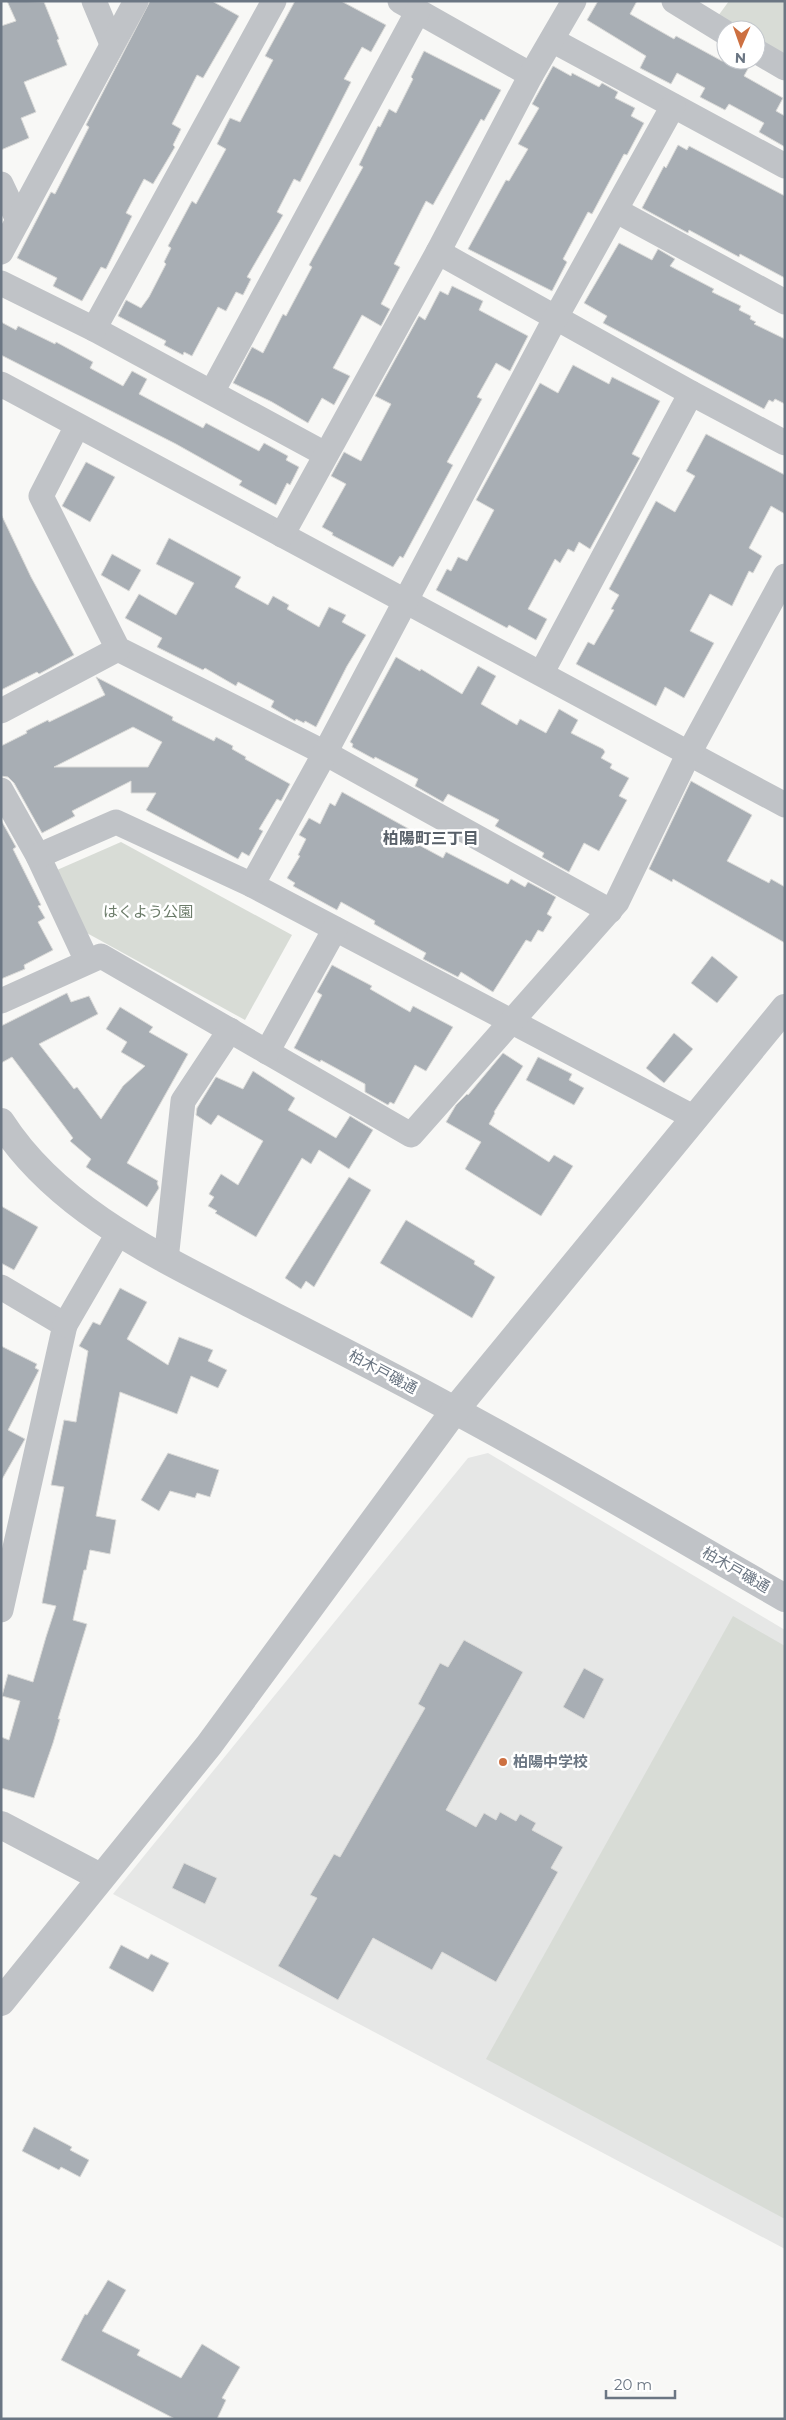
<svg xmlns="http://www.w3.org/2000/svg" width="786" height="2420" font-family="Montserrat,'Noto Sans JP',sans-serif">
  <rect width="100%" height="100%" fill="#f8f8f6"/>
  <path fill="#e6e7e6" d="M 488,1453 L 785,1630 L 785,2249 L 113,1894 L 468,1458 Z"/>
  <g fill="#d8dcd6">
    <path d="M 729,1 L 785,1 L 785,55 L 756,39 L 756,30 L 741,30 L 718,16 Z"/>
    <path d="M 121,842 L 292,935 L 245,1020 L 85,932 L 57,870 Z"/>
    <path d="M 733,1616 L 785,1646 L 785,2219 L 486,2059 Z"/>
  </g>
  <g fill="#a8aeb4" stroke="#dadad8" fill-rule="evenodd">
    <path d="M 7,1 L 44,2 L 59,39 L 57,40 L 67,65 L 24,82 L 36,112 L 21,118 L 29,138 L 1,150 L 1,26 L 16,21 Z"/>
    <path d="M 150,1 L 212,1 L 239,16 L 203,78 L 197,75 L 172,124 L 181,129 L 173,145 L 175,147 L 153,184 L 144,179 L 126,213 L 132,216 L 106,269 L 101,267 L 82,301 L 53,286 L 57,278 L 17,258 L 51,192 L 55,194 L 89,127 L 86,125 Z"/>
    <path d="M 295,1 L 341,1 L 386,25 L 371,52 L 362,47 L 344,79 L 351,82 L 300,182 L 294,179 L 277,212 L 283,215 L 247,277 L 251,279 L 243,295 L 236,292 L 226,311 L 218,307 L 192,356 L 184,352 L 183,355 L 164,345 L 166,341 L 118,316 L 126,300 L 141,308 L 149,297 L 166,264 L 164,262 L 171,248 L 168,246 L 192,201 L 196,204 L 226,149 L 217,144 L 230,118 L 240,122 L 273,60 L 265,56 Z"/>
    <path d="M 598,1 L 637,1 L 630,14 L 674,39 L 676,36 L 722,61 L 740,60 L 750,65 L 744,76 L 783,98 L 776,111 L 785,116 L 785,147 L 759,132 L 764,123 L 729,104 L 725,110 L 700,97 L 705,88 L 677,73 L 671,84 L 640,68 L 646,56 L 587,20 Z"/>
    <path d="M 424,51 L 501,90 L 484,121 L 481,119 L 433,205 L 426,201 L 394,264 L 400,267 L 381,304 L 390,309 L 381,326 L 362,315 L 333,368 L 350,376 L 334,405 L 322,398 L 308,423 L 272,402 L 233,383 L 252,347 L 263,353 L 283,314 L 286,316 L 312,267 L 309,265 L 363,167 L 359,165 L 378,126 L 380,127 L 389,109 L 396,113 L 413,79 L 411,77 Z"/>
    <path d="M 553,66 L 571,76 L 572,73 L 599,87 L 602,83 L 618,92 L 615,98 L 635,108 L 631,116 L 644,123 L 627,155 L 624,154 L 592,214 L 588,212 L 563,259 L 567,262 L 552,291 L 468,249 L 506,180 L 509,181 L 528,149 L 518,144 L 539,108 L 532,104 Z"/>
    <path d="M 678,145 L 687,150 L 689,146 L 785,196 L 785,278 L 740,254 L 739,257 L 689,230 L 688,233 L 642,208 L 664,166 L 666,168 Z"/>
    <path d="M 619,243 L 652,260 L 658,249 L 675,259 L 670,266 L 714,289 L 712,292 L 741,306 L 739,310 L 751,316 L 750,319 L 756,322 L 754,324 L 785,339 L 785,404 L 775,399 L 773,402 L 769,400 L 764,409 L 603,323 L 607,316 L 584,303 Z"/>
    <path d="M 452,286 L 483,301 L 479,310 L 528,336 L 510,371 L 496,363 L 477,397 L 482,399 L 447,462 L 453,465 L 403,558 L 400,556 L 393,567 L 332,535 L 333,533 L 322,527 L 346,484 L 331,476 L 344,452 L 361,461 L 391,404 L 375,396 L 419,316 L 425,320 L 440,291 L 448,295 Z"/>
    <path d="M 1,322 L 16,330 L 18,326 L 55,344 L 56,342 L 93,362 L 90,368 L 123,386 L 132,371 L 147,379 L 139,394 L 203,428 L 206,423 L 259,451 L 264,443 L 288,456 L 286,460 L 299,467 L 290,485 L 287,483 L 276,505 L 239,485 L 242,481 L 176,444 L 1,355 Z"/>
    <path d="M 573,365 L 609,384 L 612,377 L 660,401 L 632,454 L 640,458 L 590,549 L 579,542 L 574,552 L 568,549 L 560,563 L 555,559 L 528,609 L 547,619 L 536,640 L 509,625 L 507,628 L 436,590 L 447,569 L 451,571 L 458,557 L 467,561 L 494,510 L 476,500 L 540,383 L 558,393 Z"/>
    <path d="M 706,434 L 785,475 L 785,514 L 771,506 L 749,548 L 762,556 L 753,573 L 749,571 L 732,606 L 710,594 L 690,631 L 714,643 L 684,698 L 665,687 L 656,706 L 576,664 L 588,642 L 594,645 L 614,610 L 611,609 L 619,595 L 609,589 L 656,501 L 675,512 L 695,476 L 686,471 Z"/>
    <path d="M 86,462 L 115,477 L 90,522 L 62,506 Z"/>
    <path d="M 1,514 L 31,577 L 74,655 L 39,674 L 37,672 L 1,690 Z"/>
    <path d="M 169,538 L 241,577 L 235,587 L 268,605 L 273,596 L 289,605 L 287,609 L 319,627 L 329,607 L 346,615 L 342,622 L 366,635 L 347,666 L 316,727 L 305,721 L 304,723 L 296,719 L 295,721 L 271,707 L 274,701 L 238,682 L 236,686 L 205,668 L 203,670 L 157,647 L 162,638 L 125,618 L 139,594 L 176,615 L 194,583 L 156,564 Z"/>
    <path d="M 112,554 L 141,570 L 129,591 L 101,575 Z"/>
    <path d="M 396,657 L 420,671 L 421,669 L 462,694 L 478,666 L 496,676 L 481,704 L 517,725 L 520,719 L 546,733 L 559,709 L 578,720 L 571,733 L 603,749 L 605,752 L 601,758 L 612,764 L 610,768 L 629,778 L 619,796 L 627,800 L 599,851 L 584,843 L 569,872 L 542,857 L 544,853 L 495,826 L 499,820 L 448,794 L 443,802 L 415,786 L 418,779 L 375,757 L 374,759 L 352,747 L 353,744 L 350,742 Z"/>
    <path d="M 96,677 L 173,717 L 172,720 L 214,741 L 216,737 L 233,746 L 232,749 L 246,757 L 245,759 L 290,784 L 281,801 L 277,799 L 259,829 L 263,831 L 249,856 L 242,852 L 238,859 L 146,810 L 156,793 L 131,793 L 131,781 L 72,811 L 75,816 L 42,833 L 14,783 L 8,777 L 1,776 L 1,746 L 27,733 L 26,731 L 48,720 L 49,722 L 105,695 ZM 133,727 L 162,742 L 148,767 L 54,767 Z"/>
    <path d="M 691,781 L 752,815 L 727,861 L 769,883 L 771,879 L 785,887 L 785,943 L 673,879 L 672,882 L 649,869 Z"/>
    <path d="M 342,792 L 409,829 L 404,837 L 443,858 L 446,852 L 508,884 L 511,879 L 525,887 L 528,882 L 556,897 L 547,914 L 552,917 L 543,932 L 538,930 L 531,942 L 526,940 L 493,992 L 461,972 L 458,977 L 423,959 L 426,953 L 374,924 L 375,921 L 341,902 L 337,910 L 293,886 L 295,883 L 287,878 L 300,856 L 298,855 L 306,839 L 299,835 L 309,818 L 320,824 L 330,803 L 335,806 Z"/>
    <path d="M 1,820 L 16,847 L 13,849 L 41,905 L 38,906 L 45,918 L 38,922 L 53,950 L 24,965 L 25,969 L 1,979 Z"/>
    <path d="M 712,956 L 738,977 L 717,1003 L 691,983 Z"/>
    <path d="M 332,965 L 372,986 L 370,989 L 410,1012 L 413,1006 L 453,1027 L 426,1071 L 415,1065 L 394,1104 L 390,1102 L 388,1105 L 365,1092 L 365,1084 L 321,1060 L 320,1062 L 294,1048 L 322,995 L 317,992 Z"/>
    <path d="M 67,993 L 71,1002 L 89,996 L 98,1014 L 39,1044 L 74,1089 L 77,1087 L 101,1119 L 123,1086 L 145,1066 L 121,1052 L 127,1042 L 106,1029 L 120,1007 L 153,1027 L 149,1032 L 188,1054 L 127,1163 L 158,1181 L 157,1183 L 159,1188 L 147,1207 L 86,1167 L 91,1159 L 70,1141 L 73,1138 L 12,1057 L 1,1063 L 1,1026 Z"/>
    <path d="M 674,1033 L 693,1049 L 664,1083 L 646,1068 Z"/>
    <path d="M 503,1053 L 523,1066 L 494,1112 L 495,1113 L 489,1124 L 549,1162 L 554,1155 L 573,1166 L 541,1216 L 465,1169 L 481,1142 L 446,1122 L 456,1105 L 467,1094 L 468,1095 Z"/>
    <path d="M 538,1057 L 572,1074 L 569,1080 L 584,1088 L 574,1105 L 526,1080 Z"/>
    <path d="M 253,1071 L 295,1098 L 288,1110 L 336,1138 L 350,1116 L 373,1130 L 349,1169 L 319,1150 L 311,1164 L 302,1158 L 256,1237 L 215,1213 L 217,1211 L 208,1206 L 214,1197 L 209,1194 L 221,1174 L 238,1185 L 263,1141 L 218,1115 L 211,1125 L 196,1115 L 197,1108 L 216,1077 L 243,1089 Z"/>
    <path d="M 349,1177 L 371,1190 L 314,1287 L 306,1281 L 301,1289 L 285,1278 Z"/>
    <path d="M 1,1206 L 38,1227 L 14,1270 L 1,1263 Z"/>
    <path d="M 406,1220 L 475,1261 L 474,1264 L 495,1277 L 472,1318 L 380,1263 Z"/>
    <path d="M 120,1288 L 147,1302 L 127,1339 L 168,1365 L 179,1337 L 213,1350 L 208,1361 L 227,1370 L 218,1388 L 191,1376 L 177,1414 L 120,1392 L 96,1516 L 116,1520 L 110,1554 L 90,1550 L 86,1570 L 84,1570 L 73,1620 L 87,1624 L 58,1719 L 60,1719 L 53,1743 L 34,1798 L 1,1788 L 1,1737 L 9,1740 L 20,1701 L 2,1696 L 8,1674 L 33,1682 L 46,1637 L 56,1606 L 42,1603 L 64,1487 L 51,1485 L 64,1420 L 76,1422 L 88,1351 L 79,1346 L 93,1322 L 100,1325 Z"/>
    <path d="M 1,1346 L 37,1364 L 35,1368 L 39,1370 L 8,1430 L 25,1439 L 1,1481 Z"/>
    <path d="M 168,1453 L 219,1470 L 210,1497 L 197,1493 L 195,1498 L 170,1491 L 159,1511 L 141,1500 Z"/>
    <path d="M 464,1640 L 523,1672 L 446,1810 L 476,1827 L 484,1813 L 496,1820 L 500,1812 L 516,1821 L 520,1814 L 536,1823 L 532,1830 L 563,1847 L 551,1868 L 558,1872 L 496,1982 L 442,1952 L 432,1970 L 373,1938 L 338,2000 L 278,1966 L 317,1898 L 310,1895 L 334,1854 L 340,1857 L 425,1708 L 418,1704 L 440,1663 L 448,1667 Z"/>
    <path d="M 584,1668 L 604,1679 L 584,1719 L 563,1707 Z"/>
    <path d="M 184,1863 L 217,1878 L 205,1904 L 172,1888 Z"/>
    <path d="M 121,1945 L 148,1959 L 151,1954 L 169,1963 L 153,1992 L 109,1968 Z"/>
    <path d="M 34,2127 L 72,2147 L 70,2150 L 89,2160 L 80,2177 L 61,2167 L 59,2170 L 22,2151 Z"/>
    <path d="M 108,2280 L 126,2290 L 102,2331 L 140,2350 L 137,2355 L 181,2378 L 202,2344 L 240,2367 L 222,2398 L 226,2400 L 217,2419 L 175,2419 L 61,2360 L 85,2314 L 87,2315 Z"/>
  </g>
  <g fill="none" stroke-linecap="round" stroke-linejoin="round">
    <g stroke="#c0c3c7" stroke-width="25">
      <path d="M 94,1 L 112,44"/>
      <path d="M 400,1 L 531,75"/>
      <path d="M 674,1 L 726,33"/>
      <path d="M 552,40 L 785,166"/>
      <path d="M 756,51 L 785,68"/>
      <path d="M 1,184 L 18,220"/>
      <path d="M 617,211 L 785,302"/>
      <path d="M 1,252 L 136,1"/>
      <path d="M 438,252 L 691,393 L 785,443"/>
      <path d="M 1,283 L 94,329 L 325,454"/>
      <path d="M 94,329 L 274,1"/>
      <path d="M 1,384 L 785,805"/>
      <path d="M 212,392 L 418,11"/>
      <path d="M 77,426 L 41,496 L 118,649 L 325,753 L 610,911"/>
      <path d="M 282,535 L 438,252 L 531,75 L 574,1"/>
      <path d="M 542,672 L 691,393"/>
      <path d="M 1,711 L 118,649"/>
      <path d="M 1,790 L 38,856 L 87,961"/>
      <path d="M 38,856 L 116,822 L 252,885 L 695,1118"/>
      <path d="M 252,885 L 325,753 L 556,317 L 673,106"/>
      <path d="M 1,1001 L 101,956 L 411,1135 L 617,902 L 689,753 L 785,576"/>
      <path d="M 267,1052 L 335,929"/>
      <path d="M 166,1260 L 183,1101 L 230,1030"/>
      <path d="M 1,1287 L 65,1325 L 1,1610"/>
      <path d="M 65,1325 L 119,1232"/>
    </g>
    <g stroke="#c0c3c7" stroke-width="28">
      <path d="M 1,1122 C 57,1209 156,1255 245,1301 C 315,1337 385,1372 454,1410 C 566,1470 675,1535 785,1598"/>
      <path d="M 1,1825 L 100,1877"/>
      <path d="M 1,2002 L 209,1745 L 455,1410 L 785,1008"/>
    </g>
  </g>
  <circle fill="#cd7041" stroke="#fff" stroke-width="2" cx="503" cy="1762" r="5"/>
  <g text-anchor="middle" stroke-width="5" stroke-linejoin="round" paint-order="stroke">
    <g font-size="15" fill="#6b7b69" stroke="#fff">
      <text x="148" y="917">はくよう公園</text>
    </g>
    <g font-size="15" fill="#6b7683" stroke="#fff">
      <text transform="translate(383 1372) rotate(28)" y="5">柏木戸磯通</text>
      <text transform="translate(736 1570) rotate(30)" y="5">柏木戸磯通</text>
    </g>
    <g font-size="15" font-weight="bold" fill="#6b7683" stroke="#fff" text-anchor="start">
      <text x="513" y="1767">柏陽中学校</text>
    </g>
    <g font-size="16" font-weight="bold" fill="#586069" stroke="#fff">
      <text x="431" y="844">柏陽町三丁目</text>
    </g>
  </g>
  <rect width="786" height="2420" fill="none" stroke="#6b7683" stroke-width="5"/>
  <g transform="translate(741 45) rotate(182)"><circle r="24" fill="#ffffff" stroke="#c4c8cd"/>
  <path d="M0-4L9 19L0 12L-9 19Z" fill="#cd7041"/>
  <text y="-8" font-size="14" font-weight="bold" text-anchor="middle" fill="#6b7683">N</text>
  </g>
  <path d="M606 2390v8h69v-8" fill="none" stroke="#6b7683" stroke-width="2.5"/>
  <text x="614" y="2390" font-size="15" fill="#6b7683" stroke="#ffffff" stroke-width="4" paint-order="stroke">20 m</text>
</svg>
